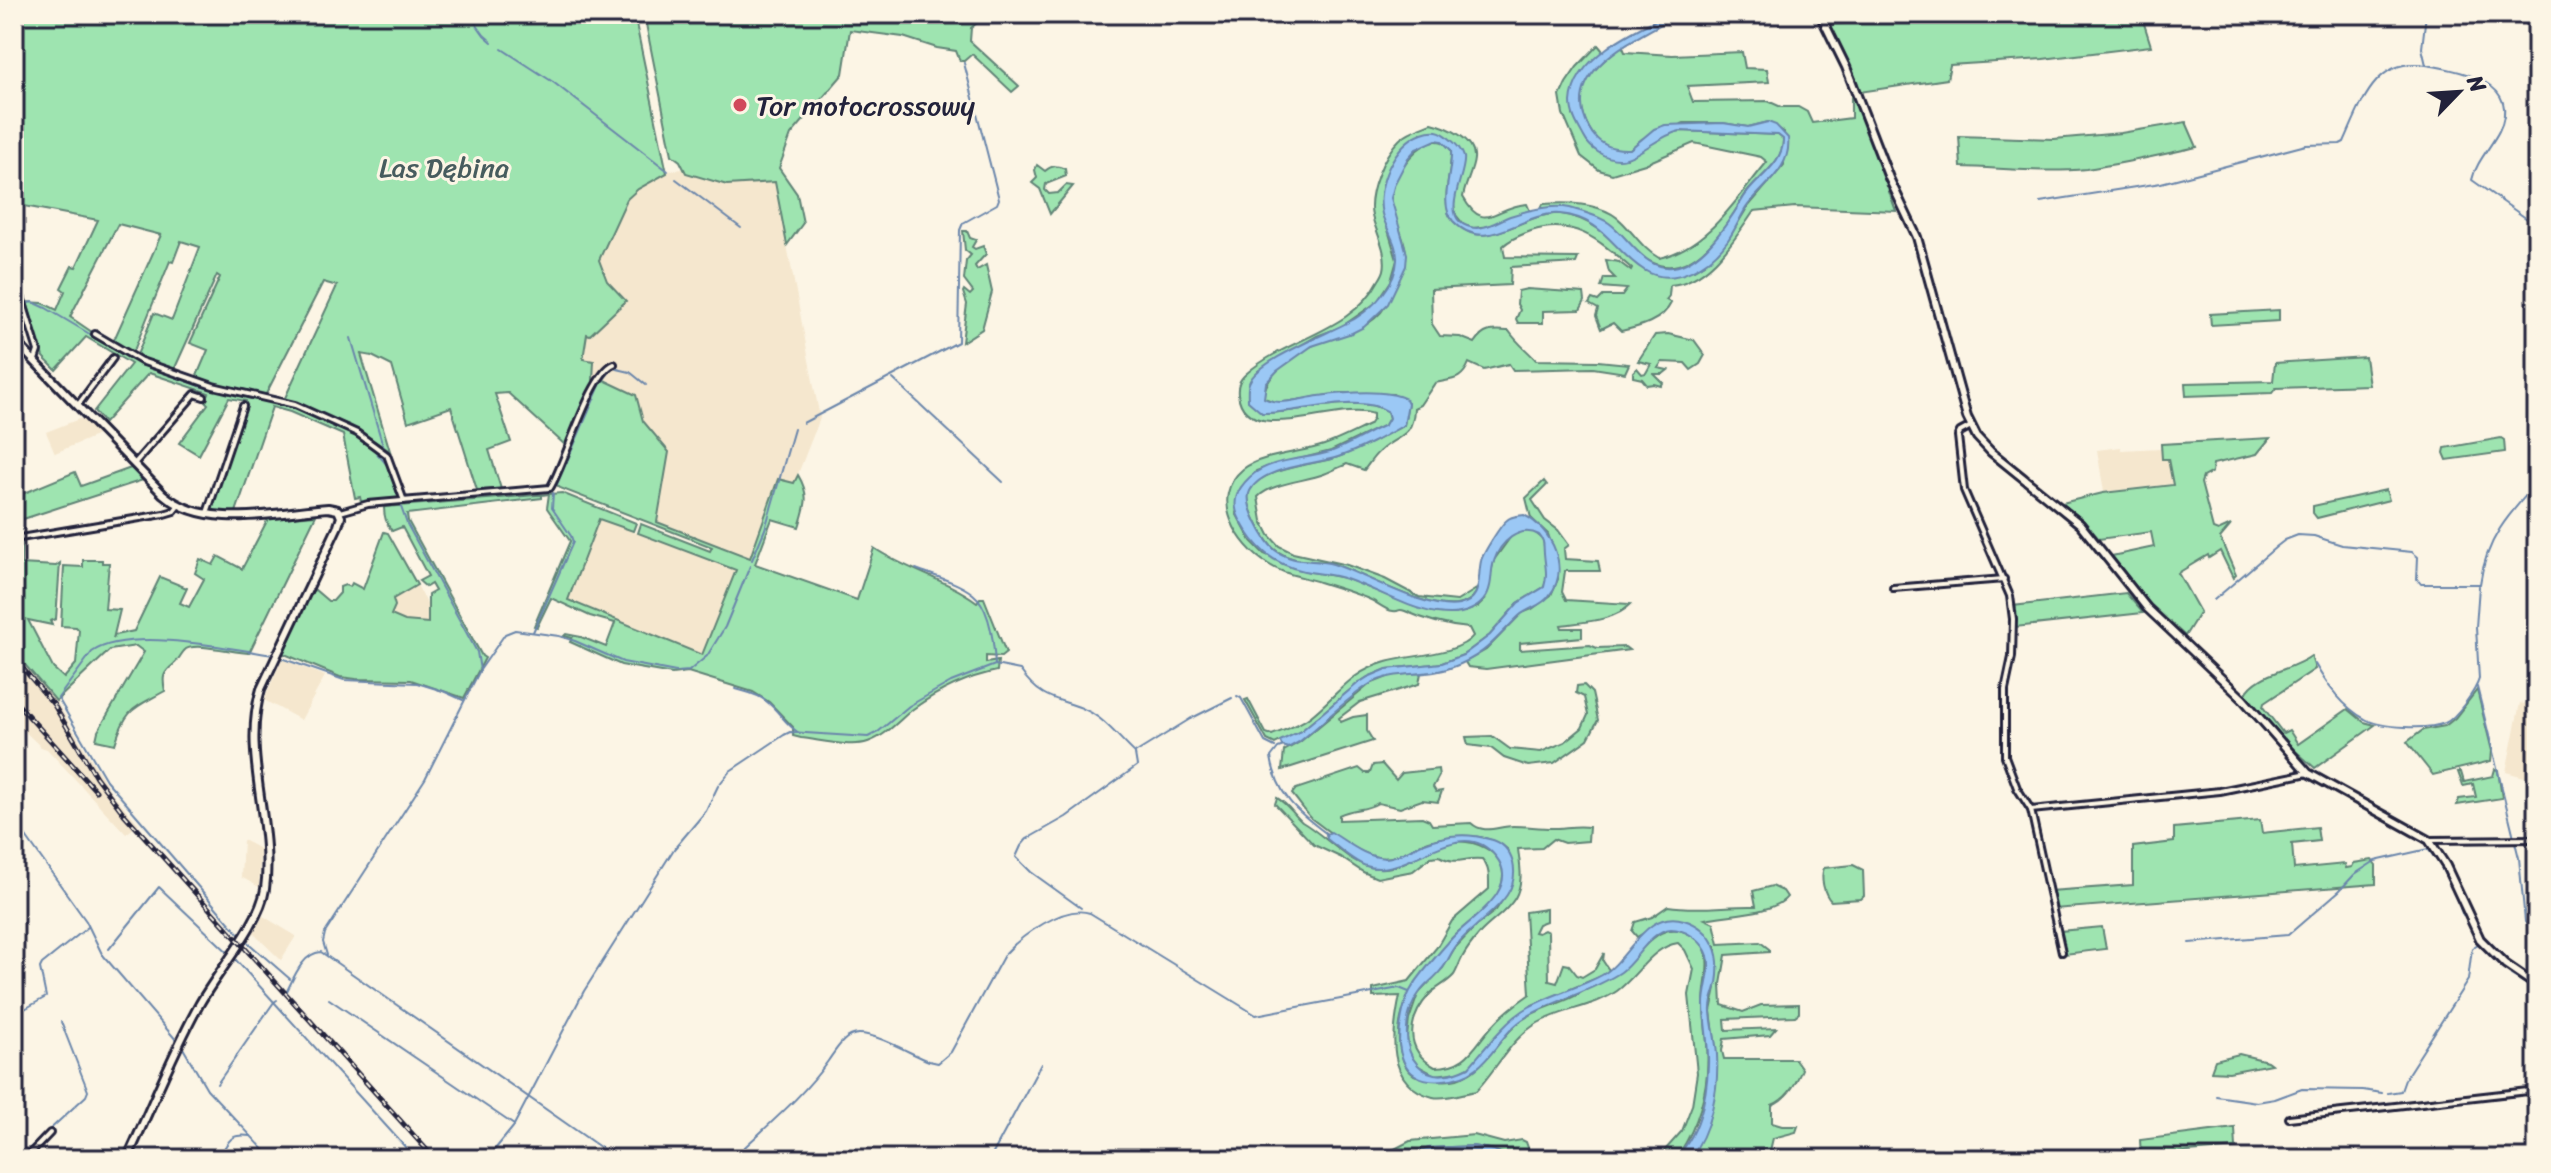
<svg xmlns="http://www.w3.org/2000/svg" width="2551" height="1173" font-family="Sriracha,sans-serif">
  <rect width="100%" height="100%" fill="#fcf5e5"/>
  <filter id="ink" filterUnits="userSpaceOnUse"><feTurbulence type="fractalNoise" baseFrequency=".0125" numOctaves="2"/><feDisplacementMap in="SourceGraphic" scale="16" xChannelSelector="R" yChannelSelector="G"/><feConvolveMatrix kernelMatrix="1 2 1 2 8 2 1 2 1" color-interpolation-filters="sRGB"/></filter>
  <g filter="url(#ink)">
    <g fill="#f5e7ce">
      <path d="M 683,169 L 686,173 L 727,185 L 775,182 L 820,418 L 794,484 L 778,480 L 750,558 L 656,521 L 669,452 L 643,421 L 636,395 L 617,387 L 610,381 L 599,378 L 593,380 L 583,359 L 587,334 L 607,281 L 599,260 L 627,199 L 638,189 L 667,171 Z"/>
      <path d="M 79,419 L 83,419 L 98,435 L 55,453 L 46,432 Z"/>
      <path d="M 2121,447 L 2121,450 L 2161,448 L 2162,458 L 2168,458 L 2172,484 L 2104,492 L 2097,450 Z"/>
      <path d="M 599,519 L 737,570 L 702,655 L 568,600 Z"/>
      <path d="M 417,585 L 428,605 L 428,623 L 405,621 L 390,615 L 395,606 L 392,599 Z"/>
      <path d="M 14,652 L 56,701 L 111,792 L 139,824 L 126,834 L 47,749 L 41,747 L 14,721 Z"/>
      <path d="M 282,659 L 325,676 L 301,720 L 264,700 Z"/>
      <path d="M 2520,703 L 2537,707 L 2537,834 L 2529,833 L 2528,778 L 2506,772 Z"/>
      <path d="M 243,840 L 260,849 L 259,887 L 241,877 Z"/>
      <path d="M 263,916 L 296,936 L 281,960 L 253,933 Z"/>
    </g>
    <g fill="#9ee4b0" stroke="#608376" stroke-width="2">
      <path d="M 14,14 L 634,14 L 667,173 L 638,189 L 627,199 L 599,260 L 607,281 L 626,301 L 590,335 L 587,334 L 583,359 L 594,361 L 593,380 L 595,381 L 568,443 L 565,445 L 508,393 L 495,394 L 511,442 L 489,450 L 501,489 L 477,490 L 451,407 L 408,422 L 392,366 L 372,356 L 361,354 L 390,451 L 351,426 L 284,400 L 337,286 L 323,282 L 265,396 L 196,378 L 208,350 L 190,343 L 220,277 L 217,275 L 174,370 L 142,359 L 137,355 L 154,313 L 172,320 L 200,247 L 181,241 L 173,262 L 170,261 L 135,348 L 131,352 L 113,342 L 161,235 L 118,224 L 70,317 L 120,351 L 198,384 L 300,408 L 350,431 L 382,453 L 388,461 L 400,495 L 396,499 L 361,502 L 360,497 L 355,498 L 343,435 L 290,412 L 272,407 L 236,512 L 210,512 L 246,401 L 229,398 L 199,455 L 179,443 L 208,404 L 205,401 L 209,393 L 149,373 L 104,423 L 94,411 L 131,364 L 86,337 L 56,370 L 43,357 L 27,302 L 43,303 L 57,310 L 65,291 L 61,288 L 72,266 L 76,267 L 98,220 L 24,206 L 14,200 Z"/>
      <path d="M 644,14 L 889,14 L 894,16 L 897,14 L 987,14 L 971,28 L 970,41 L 1019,86 L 1012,92 L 972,54 L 964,61 L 960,61 L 956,51 L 937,48 L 903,37 L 850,30 L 843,74 L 791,135 L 779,168 L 797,194 L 803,223 L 787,245 L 775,182 L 727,185 L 686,173 L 680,161 L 672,155 Z"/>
      <path d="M 1943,14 L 2141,14 L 2151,46 L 2043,59 L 1950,65 L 1947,79 L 1860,92 L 1857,81 L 1830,27 L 1835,24 Z"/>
      <path d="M 1598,45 L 1603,51 L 1582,73 L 1573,115 L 1588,143 L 1627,158 L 1665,134 L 1680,131 L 1778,135 L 1783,139 C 1784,165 1755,178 1743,198 C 1727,226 1691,282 1651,262 C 1633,253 1623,231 1606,222 C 1585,211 1564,208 1541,208 L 1543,204 C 1568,202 1603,202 1622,222 C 1635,235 1643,249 1659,258 C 1708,247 1736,199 1767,162 L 1761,157 L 1694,143 L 1645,164 L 1612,174 L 1599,170 L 1581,156 L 1563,114 L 1560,96 L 1566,83 L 1577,67 Z"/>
      <path d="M 1622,45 L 1625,52 L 1672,55 L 1742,52 L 1745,68 L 1767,69 L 1769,82 L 1687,86 L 1693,102 L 1768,101 L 1781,107 L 1798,107 L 1807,112 L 1812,123 L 1851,118 L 1851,97 L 1855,98 L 1896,211 L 1795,207 L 1754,211 C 1734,240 1709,282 1670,285 L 1669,296 L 1666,300 L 1671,303 C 1663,321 1639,327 1621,331 L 1613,323 L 1601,329 L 1596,316 L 1598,309 L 1589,304 L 1592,299 L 1598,301 L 1603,296 L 1622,296 L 1627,289 L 1601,287 L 1604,278 L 1615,278 L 1609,272 L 1606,260 L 1619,262 L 1631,271 L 1632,269 C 1601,242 1576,217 1531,231 C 1521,235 1511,238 1503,246 L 1505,257 L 1578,258 L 1576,263 L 1511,267 L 1510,285 L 1431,289 L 1432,324 L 1440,336 L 1460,337 L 1475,343 C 1484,329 1492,330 1509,331 C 1518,344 1526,349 1536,360 L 1598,361 L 1629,364 L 1625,373 L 1593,368 L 1513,370 L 1509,364 L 1484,370 L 1469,363 C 1462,381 1452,379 1435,383 L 1420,405 L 1414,408 C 1413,438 1399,434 1381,450 C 1374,455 1369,464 1364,470 L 1347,464 C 1340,467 1332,471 1324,474 C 1306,481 1271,483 1258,497 L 1262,521 L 1269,535 L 1279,546 L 1293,553 L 1347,565 L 1385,579 L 1419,597 L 1457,601 L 1478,588 C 1461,636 1361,570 1330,563 C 1309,559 1297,564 1277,551 C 1266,544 1244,505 1249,492 C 1260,467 1315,465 1338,457 C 1362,449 1382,437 1404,425 L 1408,403 L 1393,394 L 1341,393 L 1278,403 L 1264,398 C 1262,377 1297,352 1316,344 C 1344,333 1378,329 1390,297 C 1394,287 1408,261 1406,252 C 1404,234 1392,217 1391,199 C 1390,179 1412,149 1430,142 C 1440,139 1445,142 1451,150 C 1452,170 1443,191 1448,211 C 1449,217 1453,221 1458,225 C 1488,253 1527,210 1561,214 C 1599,219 1619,249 1646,271 L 1694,270 L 1704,264 L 1727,241 L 1747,208 L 1784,165 L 1784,132 L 1768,122 L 1748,127 L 1723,123 L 1684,123 L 1642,139 L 1630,149 C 1625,150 1617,151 1612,149 C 1589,141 1576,108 1584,86 C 1591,69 1609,57 1622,45 Z"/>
      <path d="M 2186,122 L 2197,147 C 2161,155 2123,164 2086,169 C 2045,173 2002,168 1961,167 L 1959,136 L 2054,139 L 2121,133 Z"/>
      <path d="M 1432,123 C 1448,127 1476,139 1474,159 C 1473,171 1465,184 1463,197 C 1484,235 1495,206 1527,204 L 1530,211 L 1489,226 L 1473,228 L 1464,225 L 1456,215 L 1454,205 L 1456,190 L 1452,140 L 1421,133 L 1380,203 L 1397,260 L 1391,281 L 1377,302 L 1341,327 L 1317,336 L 1258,371 L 1262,413 C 1296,414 1357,393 1387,411 L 1389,418 L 1385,425 L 1331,451 L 1267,467 L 1256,471 L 1236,513 L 1251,541 L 1264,554 L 1306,571 L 1345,578 L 1415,607 L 1465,612 L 1478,607 L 1485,600 L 1494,560 L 1512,535 L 1525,531 L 1534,532 L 1543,539 L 1548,574 L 1544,587 L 1518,603 L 1490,635 L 1463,655 L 1442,663 L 1387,669 L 1368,677 L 1357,684 L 1301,731 L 1275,744 L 1267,740 L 1245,700 L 1248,699 L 1266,733 L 1272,735 C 1285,730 1300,725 1311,716 C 1339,694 1348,673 1386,662 C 1408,655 1459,655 1473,636 L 1469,628 C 1446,626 1425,620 1405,611 C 1397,608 1401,612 1393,611 C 1385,610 1378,603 1371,600 C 1356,593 1335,587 1319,582 C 1302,576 1284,575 1268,564 C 1238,546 1208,498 1243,469 C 1262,454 1301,453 1324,445 C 1339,440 1354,432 1369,425 L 1373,419 L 1373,414 C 1337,401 1245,449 1238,394 C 1237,384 1240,379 1247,373 C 1288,337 1352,332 1379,280 C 1381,277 1383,274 1384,270 C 1388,253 1376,232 1372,216 C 1367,195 1383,155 1400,139 C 1408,131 1422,127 1432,123 Z"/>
      <path d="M 1037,165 L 1045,171 C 1052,165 1057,165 1065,169 L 1066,176 L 1046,184 L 1045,190 L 1049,194 L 1058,193 L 1066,185 L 1073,186 L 1050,214 L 1040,189 L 1032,183 L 1037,178 L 1035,170 Z"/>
      <path d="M 963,231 L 967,231 L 970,238 L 976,240 L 972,247 L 975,249 L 983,246 L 986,254 L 975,266 L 977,270 L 986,265 L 992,292 L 982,329 L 962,342 L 967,304 L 963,292 L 964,290 L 970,295 L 973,292 L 964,280 L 966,261 L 971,255 L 965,250 Z"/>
      <path d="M 1527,289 L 1584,293 L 1585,301 L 1580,310 L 1543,311 L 1543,323 L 1518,323 L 1516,319 L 1520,310 L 1517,304 L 1518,291 Z"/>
      <path d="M 2279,310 L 2279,321 L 2211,325 L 2210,314 Z"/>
      <path d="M 1668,334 L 1694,340 L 1705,355 L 1700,364 L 1691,370 L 1685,363 L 1662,362 L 1658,368 L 1668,370 L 1663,374 L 1654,374 L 1663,383 L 1661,386 L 1654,384 L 1647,385 L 1642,379 L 1633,377 L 1633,372 L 1637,368 L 1642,374 L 1646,373 L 1651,364 L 1638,361 L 1655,335 Z"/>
      <path d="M 2365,357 L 2369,385 L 2276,388 L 2272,393 L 2186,396 L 2185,383 L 2273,381 L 2275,363 Z"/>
      <path d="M 602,379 L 636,395 L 643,421 L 669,452 L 657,522 L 750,558 L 778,479 L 794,483 L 798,475 C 810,495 806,505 799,527 L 772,519 L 755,564 L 857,600 L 874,548 C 906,570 946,579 977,602 L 980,598 L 984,598 L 1006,653 L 1001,657 L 986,656 L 986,663 L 998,661 L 997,671 C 967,677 938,691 913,709 C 899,720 886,736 868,742 C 851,748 820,740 801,738 L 793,736 L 793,727 L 769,702 L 753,692 L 688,672 L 672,674 L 621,665 L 570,642 L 572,638 L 564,636 L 566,634 L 581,637 L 606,647 L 615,623 L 590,616 L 551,598 L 537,627 L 534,626 L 570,541 L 547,508 L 549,494 L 542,495 L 542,498 L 407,514 L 408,521 L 482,656 L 485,658 L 464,698 L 411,680 L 356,679 L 340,677 L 282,653 L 312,591 L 315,590 L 328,601 L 333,601 L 340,593 L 340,587 L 345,585 L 350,587 L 352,583 L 363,589 L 384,532 L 388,533 L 417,585 L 393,599 L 395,606 L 391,615 L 405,621 L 428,623 L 428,595 L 435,591 L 431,584 L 426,587 L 419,581 L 428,576 L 402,527 L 392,531 C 386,523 384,517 384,507 L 562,493 L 636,523 L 633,531 L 599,519 L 568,600 L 702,655 L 736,570 L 638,533 L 641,524 L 710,551 L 712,547 L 560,488 L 555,483 Z"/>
      <path d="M 2270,438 L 2257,454 L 2213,464 L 2212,472 L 2203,477 L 2201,483 L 2213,529 L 2218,531 L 2231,525 L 2220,538 L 2236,575 L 2233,578 L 2220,551 L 2209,558 L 2208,555 L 2178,573 L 2200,612 L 2185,636 L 2148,602 L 2112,556 L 2154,547 L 2151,532 L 2099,539 L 2084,521 L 2062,503 L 2103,493 L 2173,485 L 2168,459 L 2162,459 L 2161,444 Z"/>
      <path d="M 2501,438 L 2504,440 L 2505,452 L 2447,460 L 2444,453 L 2445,448 Z"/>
      <path d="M 131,468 L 143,480 L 14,522 L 14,503 L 18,501 L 17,496 L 75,472 L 81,486 Z"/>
      <path d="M 1544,481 L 1547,485 L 1532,500 L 1545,520 L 1558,530 L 1569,545 L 1564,549 L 1565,559 L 1598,561 L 1600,571 L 1565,571 L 1562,592 L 1566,600 L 1631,604 C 1615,621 1583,622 1561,625 L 1562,628 L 1582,628 L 1582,637 L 1520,643 L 1520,650 L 1590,645 L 1597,648 L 1625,647 L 1629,650 L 1486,669 L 1468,667 L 1465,662 L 1486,650 L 1522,613 L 1532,609 L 1551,595 L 1558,579 L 1557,561 L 1548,534 L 1531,518 L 1526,498 Z"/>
      <path d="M 2386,490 L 2389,500 L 2317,518 L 2313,513 L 2313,506 Z"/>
      <path d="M 316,515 L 249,653 C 235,653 196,642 186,649 C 181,653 179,660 174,664 C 163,673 162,677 165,691 C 133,709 126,708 115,744 L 96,740 L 98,731 L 144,652 L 136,646 L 110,650 L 56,701 L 14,652 L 14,541 L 22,540 L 21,564 L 56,566 L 60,563 L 56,619 L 50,621 L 52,625 L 28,620 L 53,668 L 64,678 L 76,664 L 79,630 L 76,627 L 61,626 L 64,566 L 83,567 L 83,560 L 102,560 L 102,563 L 109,563 L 105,609 L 120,610 L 113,639 L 115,635 L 134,631 L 160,577 L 187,588 L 180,603 L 189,607 L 204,579 L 195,573 L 200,559 L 213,565 L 218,556 L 242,569 L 268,519 Z"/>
      <path d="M 2126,593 L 2143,613 L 2015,627 L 2013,606 Z"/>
      <path d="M 2311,656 L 2315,669 L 2264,703 L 2263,707 L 2283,733 L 2289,730 L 2298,744 L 2348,709 L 2364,722 L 2375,725 L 2315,768 L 2291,747 L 2245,695 C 2257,672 2291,671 2311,656 Z"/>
      <path d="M 1421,673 L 1419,684 L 1360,702 L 1339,718 L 1341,722 L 1353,717 L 1367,715 L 1367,731 L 1373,741 L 1282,770 L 1284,751 L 1300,742 L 1370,684 L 1395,674 Z"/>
      <path d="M 1584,685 L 1592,693 L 1598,720 L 1588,739 L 1554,763 L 1528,766 L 1504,758 L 1491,748 L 1468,745 L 1466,737 L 1492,736 L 1510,749 L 1541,752 L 1565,742 L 1582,728 L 1588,715 L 1584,697 L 1576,693 L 1577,686 Z"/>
      <path d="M 2477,690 L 2492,751 L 2491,761 L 2433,775 L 2407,742 L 2423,730 L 2445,726 L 2455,718 Z"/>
      <path d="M 1382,764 L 1396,780 L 1402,773 L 1438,769 L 1439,776 L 1433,787 L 1436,792 L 1442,791 L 1438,802 L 1422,800 L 1400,808 L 1378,803 C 1365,811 1353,808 1339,815 L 1339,820 L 1422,817 L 1429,820 L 1432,825 L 1471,823 C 1484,835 1498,826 1513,826 C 1526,826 1539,828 1552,828 C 1565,828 1576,825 1589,827 L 1588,841 L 1564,843 L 1553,839 L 1542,848 L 1518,849 C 1520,866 1524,882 1515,898 C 1506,913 1492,920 1480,933 C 1474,940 1466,950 1462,958 C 1459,964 1457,970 1454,975 C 1447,983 1437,987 1430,994 C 1407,1019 1404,1050 1435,1067 C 1470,1067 1474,1044 1495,1023 C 1505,1012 1517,1003 1530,994 L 1525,912 L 1546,909 L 1546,921 L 1538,924 L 1534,932 L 1538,933 L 1544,930 L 1548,932 L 1549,981 L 1557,983 L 1564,964 L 1569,965 L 1577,975 L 1582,977 L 1595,969 L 1604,953 L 1603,961 L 1609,970 L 1604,975 L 1532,1005 L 1469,1067 L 1459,1072 L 1435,1075 L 1418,1066 L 1409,1053 L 1407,1037 L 1409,1020 L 1418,994 L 1443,968 L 1454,949 L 1476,926 L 1496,910 L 1511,887 L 1507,849 C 1488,832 1453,834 1429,841 C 1411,847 1397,861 1377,857 C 1358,853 1327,831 1312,819 C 1305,812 1299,802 1292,794 L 1296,789 L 1359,768 L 1365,773 L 1370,773 L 1373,765 Z"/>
      <path d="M 2495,769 L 2498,770 L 2502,798 L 2457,805 L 2459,799 L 2476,797 L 2473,784 L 2463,786 L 2458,772 L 2461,772 L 2464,782 L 2493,776 Z"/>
      <path d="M 1277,798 C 1288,804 1293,814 1302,822 C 1323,834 1346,860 1367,866 C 1399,877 1424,846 1452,842 C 1473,839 1502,850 1503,874 C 1504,902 1469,920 1452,938 C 1447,944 1443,951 1438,957 C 1416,984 1397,1005 1399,1043 C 1400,1053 1404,1069 1414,1075 C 1419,1077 1427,1078 1432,1079 C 1480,1090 1491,1042 1522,1020 C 1540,1007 1564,1004 1582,992 C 1599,982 1615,969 1632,957 C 1647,946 1660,924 1682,931 C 1721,945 1704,974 1704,1003 C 1704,1017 1706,1031 1707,1045 C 1710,1085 1701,1120 1679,1154 L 1673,1159 L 1657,1159 L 1682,1131 L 1692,1105 L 1697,1073 L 1689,995 L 1694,969 L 1685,950 L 1678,943 C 1651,947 1639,975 1617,991 C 1594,1007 1563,1009 1538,1023 C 1512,1037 1496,1070 1476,1091 C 1464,1093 1445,1100 1433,1097 C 1385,1085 1392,1033 1400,996 L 1373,997 L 1373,989 L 1409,981 L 1437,947 L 1452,921 L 1489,889 C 1489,878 1490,868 1482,859 C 1462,857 1458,866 1439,856 L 1431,857 L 1413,871 L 1377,878 L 1363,872 L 1340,857 L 1314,845 L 1275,804 Z"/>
      <path d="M 2260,820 L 2262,833 L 2317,827 L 2319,841 L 2292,844 L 2294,869 L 2345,864 L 2346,868 L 2352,867 L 2354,863 L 2372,860 L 2376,865 L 2376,884 L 2054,909 L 2050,891 L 2133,885 L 2133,847 L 2174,842 L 2174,828 Z"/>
      <path d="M 1853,865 L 1863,870 L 1864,896 L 1861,899 L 1831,901 C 1824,894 1820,878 1824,868 Z"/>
      <path d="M 1772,886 L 1783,891 L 1787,897 C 1774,914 1726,914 1705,919 L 1714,923 L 1719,944 L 1760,942 L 1769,949 L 1769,952 L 1726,955 L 1721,984 L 1722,1005 L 1743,1012 L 1761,1005 L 1799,1004 L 1799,1013 L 1795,1016 L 1725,1019 L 1726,1030 L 1776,1028 L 1770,1035 L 1724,1039 L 1722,1051 L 1724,1059 L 1795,1059 L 1802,1069 C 1796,1084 1787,1099 1772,1105 L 1772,1123 L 1782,1126 L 1798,1126 L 1796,1132 L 1773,1138 L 1768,1159 L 1689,1159 L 1708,1123 L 1716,1081 L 1717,1057 L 1711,1011 L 1716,988 L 1716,946 L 1667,919 L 1637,937 L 1632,931 L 1635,922 L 1652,917 L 1668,906 C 1698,911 1728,905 1756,906 L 1753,891 Z"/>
      <path d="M 2102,927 L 2106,949 L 2065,954 L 2060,931 Z"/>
      <path d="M 2239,1054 L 2267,1061 L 2271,1064 L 2229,1072 L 2211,1071 L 2215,1060 Z"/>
      <path d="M 2235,1128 L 2236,1148 L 2141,1156 L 2140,1140 Z"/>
      <path d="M 1474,1135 L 1504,1143 L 1522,1140 L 1526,1142 L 1532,1159 L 1513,1159 L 1494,1150 L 1473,1146 L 1429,1148 L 1396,1159 L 1375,1159 L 1410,1141 Z"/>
    </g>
    <g fill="#9bc8f5" stroke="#6b86ab" stroke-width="2">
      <path d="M 1668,14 L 1679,14 C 1641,37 1557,69 1589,128 C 1598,145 1612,150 1630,149 L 1654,129 L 1665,125 L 1723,123 L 1748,127 L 1768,122 L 1776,125 L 1788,138 C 1792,170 1762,185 1746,208 C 1740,218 1735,230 1728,240 C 1711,264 1674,289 1644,270 C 1613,251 1604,218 1560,214 C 1521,211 1487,257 1453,221 C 1438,204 1453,171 1451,150 L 1442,141 L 1436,140 L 1416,149 L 1408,158 L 1395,183 L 1391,198 L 1407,254 L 1406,266 L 1388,304 L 1364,327 L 1352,333 L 1312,346 L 1277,371 L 1266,383 L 1264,398 C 1279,407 1302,398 1319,396 C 1341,393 1385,388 1406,399 L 1408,403 L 1404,425 C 1383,437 1362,449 1338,457 C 1314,465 1263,466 1250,491 C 1243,504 1265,542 1275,550 C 1295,565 1314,558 1333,564 C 1367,575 1427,611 1459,605 C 1483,600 1477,579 1481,561 C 1482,555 1501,524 1507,520 C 1511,516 1519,516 1524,515 C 1552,529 1571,569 1549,596 C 1542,606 1528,608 1519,616 C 1495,639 1486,655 1453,667 C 1426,678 1396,669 1370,684 C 1347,698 1321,725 1299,742 L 1288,748 L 1282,746 L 1280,741 L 1301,731 L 1357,684 L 1368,677 L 1387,669 L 1442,663 L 1463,655 L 1490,635 L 1518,603 L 1544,587 C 1548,573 1545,567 1544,553 C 1543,544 1545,542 1539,535 C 1519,524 1500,543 1494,561 C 1491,569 1492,578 1490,586 C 1485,610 1460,617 1437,613 C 1406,608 1376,589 1346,579 C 1332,574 1318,574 1304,571 C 1272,564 1255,548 1240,520 C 1231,503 1236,490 1250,477 C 1270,458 1305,460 1330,452 C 1349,445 1367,433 1385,425 L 1389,418 L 1387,411 C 1358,393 1296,414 1262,413 L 1248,401 C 1248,396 1247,388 1249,383 C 1258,359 1333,332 1356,318 C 1375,306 1396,284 1397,260 C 1398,245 1386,229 1382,214 C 1375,187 1394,143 1422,133 C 1433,129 1441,130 1449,138 C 1454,142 1462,150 1464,157 C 1467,175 1437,218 1470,227 C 1484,231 1497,221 1510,216 C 1528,210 1551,204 1570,208 C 1581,211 1600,217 1609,223 C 1624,234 1634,251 1649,261 C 1689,287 1727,225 1744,197 C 1756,178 1784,164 1783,139 L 1778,135 L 1680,131 C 1657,136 1637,159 1619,159 C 1605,159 1590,149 1584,137 C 1578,126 1571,115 1571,102 C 1573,58 1634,30 1668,14 Z"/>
      <path d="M 1331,832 C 1348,842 1364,857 1385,858 C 1395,858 1404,852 1413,848 C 1439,836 1462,831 1489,839 C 1503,842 1509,850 1513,863 C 1520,893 1493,910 1475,927 C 1468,933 1459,941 1454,949 C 1449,956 1447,964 1441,970 C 1435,978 1426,984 1420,992 C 1405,1011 1401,1047 1418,1065 C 1432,1080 1453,1075 1469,1067 C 1486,1047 1506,1020 1529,1007 C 1552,994 1579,988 1602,975 C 1629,960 1645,908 1684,920 C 1713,929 1722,954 1717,983 C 1715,993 1710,1001 1711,1012 C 1712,1026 1716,1040 1717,1055 C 1719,1089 1711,1132 1689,1159 L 1673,1159 C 1699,1138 1707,1097 1708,1065 C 1709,1044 1704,1025 1704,1004 C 1704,987 1714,967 1706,951 C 1700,939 1684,929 1671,929 C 1650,930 1637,961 1621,972 C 1593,991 1558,999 1528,1016 C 1493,1036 1492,1076 1444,1080 C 1435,1081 1423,1080 1415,1075 C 1405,1069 1400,1055 1399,1044 C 1399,1028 1403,1004 1410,991 C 1417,978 1442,949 1452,938 C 1470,919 1522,889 1496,857 C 1460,811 1407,881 1366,866 C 1352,861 1339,848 1327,839 L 1326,834 Z"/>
      <path d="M 1473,1146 L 1494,1150 L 1513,1159 L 1455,1154 L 1419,1159 L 1396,1159 L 1429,1148 Z"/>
    </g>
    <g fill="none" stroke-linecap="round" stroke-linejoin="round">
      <g stroke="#6b86ab" stroke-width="2">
        <path d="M 469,14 L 484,35 L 492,42"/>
        <path d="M 2426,14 L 2422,48 L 2426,65 C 2459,70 2523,82 2499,131 C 2491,147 2476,162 2472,180 L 2537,226"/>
        <path d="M 502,49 L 553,82 L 668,171"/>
        <path d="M 676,179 L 741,228"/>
        <path d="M 2040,202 L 2161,183 L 2306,145 L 2340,144 L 2344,142 C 2361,105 2375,56 2426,65"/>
        <path d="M 28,303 L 33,302 L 46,308 L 140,364 L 203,387 L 294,408 L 332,424"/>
        <path d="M 14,305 L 19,304"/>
        <path d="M 351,338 L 384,449"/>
        <path d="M 893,379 L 1003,482"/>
        <path d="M 803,423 L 958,342 L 960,230 L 963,223 L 997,204 L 999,199 L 964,63"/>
        <path d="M 369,444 L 388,466 L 398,496"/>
        <path d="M 557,484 L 601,383 L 613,368 L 630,372 L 646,385"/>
        <path d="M 401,507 L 407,524 L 477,652 L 480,670"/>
        <path d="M 752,560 L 765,529 L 794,429"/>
        <path d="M 916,569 C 934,576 958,582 973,594 C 990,607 994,645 995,665"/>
        <path d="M 2214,600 L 2276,547 L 2285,540 L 2298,535 L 2314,536 L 2342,545 L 2412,552 L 2418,557 L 2417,579 L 2421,584 L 2480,584 C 2486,539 2508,515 2537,483"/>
        <path d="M 533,632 L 573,542 L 571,536 L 552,508 L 553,493"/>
        <path d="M 281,658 L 344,680 L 417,683 L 443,691 L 463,700"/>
        <path d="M 2315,664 C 2326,684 2344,708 2365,719 C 2381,728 2428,730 2445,723 C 2456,718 2476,690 2479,679 L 2476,627 L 2479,586"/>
        <path d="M 2477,687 L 2514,837"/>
        <path d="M 736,689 C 746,692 758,694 766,701 C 779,711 785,724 799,733"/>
        <path d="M 1237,696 L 1241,698 L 1265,742 L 1275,747"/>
        <path d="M 1284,746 L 1278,748 L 1271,757 C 1277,795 1296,811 1327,834"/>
        <path d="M 14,820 L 86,921 L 102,954 L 177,1041"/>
        <path d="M 2515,842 L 2519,858 L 2525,922 L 2537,937"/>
        <path d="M 2455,896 L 2457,900"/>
        <path d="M 1081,908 L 1031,872 L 1016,857 L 1021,846 L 1027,839 L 1066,817 L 1137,766 L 1135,754"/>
        <path d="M 2460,908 L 2463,916"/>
        <path d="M 239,934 L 106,780 L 58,698 L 92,652 C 129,627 229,648 273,655"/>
        <path d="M 245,940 L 290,979"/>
        <path d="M 2189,943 L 2288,935 L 2339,891 L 2355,874 L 2375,861 L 2428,849 L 2440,865 L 2453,891"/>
        <path d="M 109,949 L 159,887 L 234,958 L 274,1002 L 277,1000"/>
        <path d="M 327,955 L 323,942 L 325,933 L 425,779 L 480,670 L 505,634 L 515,630 L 559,636 L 575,641 L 623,662 L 676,672 L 689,671 L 707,656 L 725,627 L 750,566"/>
        <path d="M 2511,975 L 2537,991"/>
        <path d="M 287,991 C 294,977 303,953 321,952 L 617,1159"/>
        <path d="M 329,999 L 514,1125 L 584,991 L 674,849 L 706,811 L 718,786 L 730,771 L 784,735 L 790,732 L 868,737 L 878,732 L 909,706 L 951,682 L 995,665 L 1020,670 C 1047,709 1068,695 1099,718 C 1112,728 1123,742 1135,753 L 1190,719 L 1232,698"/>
        <path d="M 14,1015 L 46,997 L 40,968 L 42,964 L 88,927"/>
        <path d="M 183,1048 L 207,1089 L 267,1153 L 277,1159"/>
        <path d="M 217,1084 L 274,1002 L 416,1159"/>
        <path d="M 2388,1093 L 2401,1091 L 2406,1077 L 2468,980 L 2472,948 L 2478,944"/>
        <path d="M 2216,1096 L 2257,1102 L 2275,1099 L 2302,1089 L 2363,1090 L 2382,1093"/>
        <path d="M 18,1159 L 86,1096 L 88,1091 L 61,1022"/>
        <path d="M 217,1159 C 230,1142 227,1133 251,1136"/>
        <path d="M 487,1159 L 514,1126"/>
        <path d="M 732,1159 C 764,1128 802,1098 828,1061 C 836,1050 844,1034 859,1034 C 878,1034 911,1054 929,1061 L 938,1063 L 951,1052 L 1004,955 C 1021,936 1064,904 1090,913 L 1256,1015 L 1399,988 L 1409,992"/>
        <path d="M 990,1159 L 1041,1064"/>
      </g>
      <g stroke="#22223b" stroke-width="10">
        <g id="minor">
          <path d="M 14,274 L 38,351 L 35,360"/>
          <path d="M 95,334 L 141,361 L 213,386 L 295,405 L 357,433 L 387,455 L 404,501"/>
          <path d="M 78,405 L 113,358"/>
          <path d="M 1971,426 L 1960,432 L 1958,436 L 1964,490 L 2010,596 L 2013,619 L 2012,657 L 2005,690 L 2005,756 L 2017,788 L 2031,810 L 2062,952"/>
          <path d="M 134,464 L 195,394 L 204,397"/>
          <path d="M 340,512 L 368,504 L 550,488 C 566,462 590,374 614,364"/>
          <path d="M 207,513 L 243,406"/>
          <path d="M 14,539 L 164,514 L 174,511 L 178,506"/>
          <path d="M 1893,588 L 2004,579"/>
          <path d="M 2031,810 L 2220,791 L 2308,773"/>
          <path d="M 2429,840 L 2537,839"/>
          <path d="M 2289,1118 L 2537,1090"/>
          <path d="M 25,1159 L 50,1133"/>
        </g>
      </g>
      <g stroke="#22223b" stroke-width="12">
        <g id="tertiary">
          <path d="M 1820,14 L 1846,67 L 1889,178 L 1917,237 L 1967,417 L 1977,437 L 1991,452 L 2080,524 L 2147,608 L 2243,699 L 2308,773 L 2429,840 L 2446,866 L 2480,939 L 2505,964 L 2537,986"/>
          <path d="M 14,340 L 163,494 C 206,531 276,512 328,508 L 338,510 L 341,517 L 338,526 L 261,689 C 241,754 274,823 265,889 C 260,924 217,972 199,1005 C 172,1054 151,1108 127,1159"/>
        </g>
      </g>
      <use href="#minor" stroke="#fcf5e5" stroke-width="4"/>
      <use href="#tertiary" stroke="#fcf5e5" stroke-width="6"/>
      <g stroke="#22223b" stroke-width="5">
        <g id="rail">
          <path d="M 14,658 L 54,705 L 96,777 L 124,814 L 435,1159"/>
          <path d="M 14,700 L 96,791"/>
        </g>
      </g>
      <use href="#rail" stroke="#fcf5e5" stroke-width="2" stroke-dasharray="6" stroke-linecap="butt"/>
    </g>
  </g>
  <circle fill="#d1495b" stroke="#fcf5e5" stroke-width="3" cx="740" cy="105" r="8"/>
  <g text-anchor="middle" stroke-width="6" stroke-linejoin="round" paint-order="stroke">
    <g font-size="28" fill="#22223b" stroke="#fcf5e5" text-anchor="start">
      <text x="756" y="115">Tor motocrossowy</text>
    </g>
    <g font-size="28" fill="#475c5e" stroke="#fcf5e5">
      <text x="444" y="177">Las Dębina</text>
    </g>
  </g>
  <rect width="2551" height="1173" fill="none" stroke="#fcf5e5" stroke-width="48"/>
  <rect x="24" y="24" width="2503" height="1125" fill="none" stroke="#22223b" stroke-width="3" filter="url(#ink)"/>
  <g transform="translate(2459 92) rotate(65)" stroke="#fcf5e5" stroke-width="6" paint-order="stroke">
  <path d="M0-6L14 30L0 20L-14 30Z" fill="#22223b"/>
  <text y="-12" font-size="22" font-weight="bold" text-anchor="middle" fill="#22223b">N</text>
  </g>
</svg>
